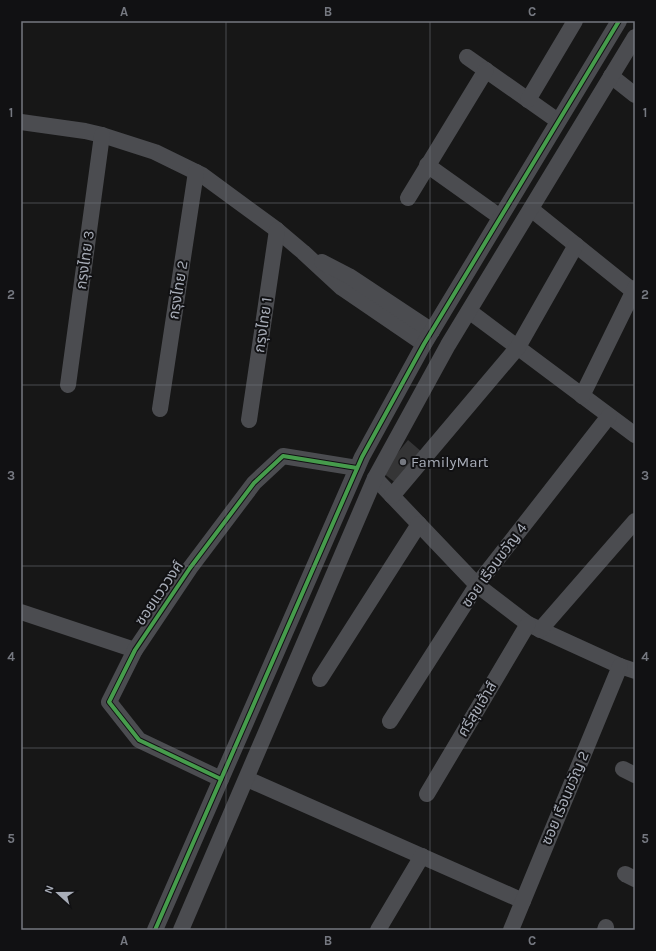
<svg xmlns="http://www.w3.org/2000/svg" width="656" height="951" font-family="Karla,'Noto Sans Thai',sans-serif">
  <rect width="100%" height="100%" fill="#171717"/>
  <path fill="#353536" d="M 408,440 L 423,453 L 398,485 L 382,472 Z"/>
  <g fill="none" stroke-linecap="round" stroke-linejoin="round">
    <g stroke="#4b4c50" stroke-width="16">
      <path d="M 467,57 L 558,121"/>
      <path d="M 611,76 L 635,95"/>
      <path d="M 528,100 L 575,21"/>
      <path d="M 21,122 L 85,131 L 102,135 L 155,152 L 202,175 L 277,230 L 303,252 L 342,288 L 424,344"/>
      <path d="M 427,165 L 500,217"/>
      <path d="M 408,198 L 486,70"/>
      <path d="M 531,209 L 633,291"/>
      <path d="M 322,262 L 349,276 L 432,331"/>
      <path d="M 469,311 L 635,435"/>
      <path d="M 68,385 L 102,135"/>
      <path d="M 582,396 L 635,288"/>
      <path d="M 160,409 L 196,172"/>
      <path d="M 249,420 L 277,230"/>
      <path d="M 375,478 L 477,585 L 528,624 L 620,666 L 635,671"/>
      <path d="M 392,496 L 518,347 L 576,245"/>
      <path d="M 21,612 L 135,650"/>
      <path d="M 540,630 L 635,521"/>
      <path d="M 320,679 L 419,524"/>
      <path d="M 390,721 L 477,585 L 609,416"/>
      <path d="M 623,769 L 635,775"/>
      <path d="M 221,779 L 139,740 L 109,702 L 135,650 L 190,568 L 254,483 L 283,456 L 357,468"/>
      <path d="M 247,779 L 523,901"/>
      <path d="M 427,794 L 528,624"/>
      <path d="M 625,874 L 635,879"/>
      <path d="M 155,930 L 362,457 L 424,344 L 619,21"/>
      <path d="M 181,930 L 375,478 L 448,345 L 635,37"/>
      <path d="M 378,930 L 422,856"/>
      <path d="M 511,930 L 620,666"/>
      <path d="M 605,930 L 606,927"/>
    </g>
    <g stroke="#111113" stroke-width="6">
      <g id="cycleway">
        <path d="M 221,779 L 139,740 L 109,702 L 135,650 L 190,568 L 254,483 L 283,456 L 357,468"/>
        <path d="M 155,930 L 362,457 L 424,344 L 619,21"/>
      </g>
    </g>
    <use href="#cycleway" stroke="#469c4c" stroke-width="4"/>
  </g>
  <path fill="none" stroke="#757880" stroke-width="1" stroke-opacity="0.55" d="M 226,21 L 226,930M 430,21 L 430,930M 21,203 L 635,203M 21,385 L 635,385M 21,566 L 635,566M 21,748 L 635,748"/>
  <circle fill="#757880" stroke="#111113" stroke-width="1.5" cx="403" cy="462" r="4"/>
  <g text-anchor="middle" stroke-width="4" stroke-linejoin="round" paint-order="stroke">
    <g font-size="15" fill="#a8adb8" stroke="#111113">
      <text transform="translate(85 260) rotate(-82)" y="5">กรุงไทย 3</text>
      <text transform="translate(178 290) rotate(-81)" y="5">กรุงไทย 2</text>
      <text transform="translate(263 325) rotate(-82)" y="5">กรุงไทย 1</text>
      <text transform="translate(494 565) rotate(-54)" y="5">ซอย เรือนขวัญ 4</text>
      <text transform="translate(159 593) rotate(-56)" y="5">ซอยแวววงศ์</text>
      <text transform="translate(477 709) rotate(-59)" y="5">ศรีสุขเฮ้าส์</text>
      <text transform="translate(565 798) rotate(-67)" y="5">ซอย เรือนขวัญ 2</text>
    </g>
    <g font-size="15" fill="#a8adb8" stroke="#111113" text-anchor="start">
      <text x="411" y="467">FamilyMart</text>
    </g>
  </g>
  <rect width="656" height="951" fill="none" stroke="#111113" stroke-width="44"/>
  <g transform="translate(58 893) rotate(291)" stroke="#111113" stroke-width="3" paint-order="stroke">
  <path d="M0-3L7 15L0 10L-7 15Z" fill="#a8adb8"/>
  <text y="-6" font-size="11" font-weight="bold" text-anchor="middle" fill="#a8adb8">N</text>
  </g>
  <rect x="22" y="22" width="612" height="907" fill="none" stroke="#757880" stroke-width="1.5"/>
  <g font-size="13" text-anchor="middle" font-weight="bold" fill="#757880">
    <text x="124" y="16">A</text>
    <text x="328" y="16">B</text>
    <text x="532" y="16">C</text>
    <text x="11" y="117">1</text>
    <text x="645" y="117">1</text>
    <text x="11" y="299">2</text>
    <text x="645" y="299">2</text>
    <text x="11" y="480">3</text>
    <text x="645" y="480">3</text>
    <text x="11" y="661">4</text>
    <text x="645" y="661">4</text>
    <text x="11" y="843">5</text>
    <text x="645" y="843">5</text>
    <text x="124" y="945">A</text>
    <text x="328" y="945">B</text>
    <text x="532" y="945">C</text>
  </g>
</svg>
